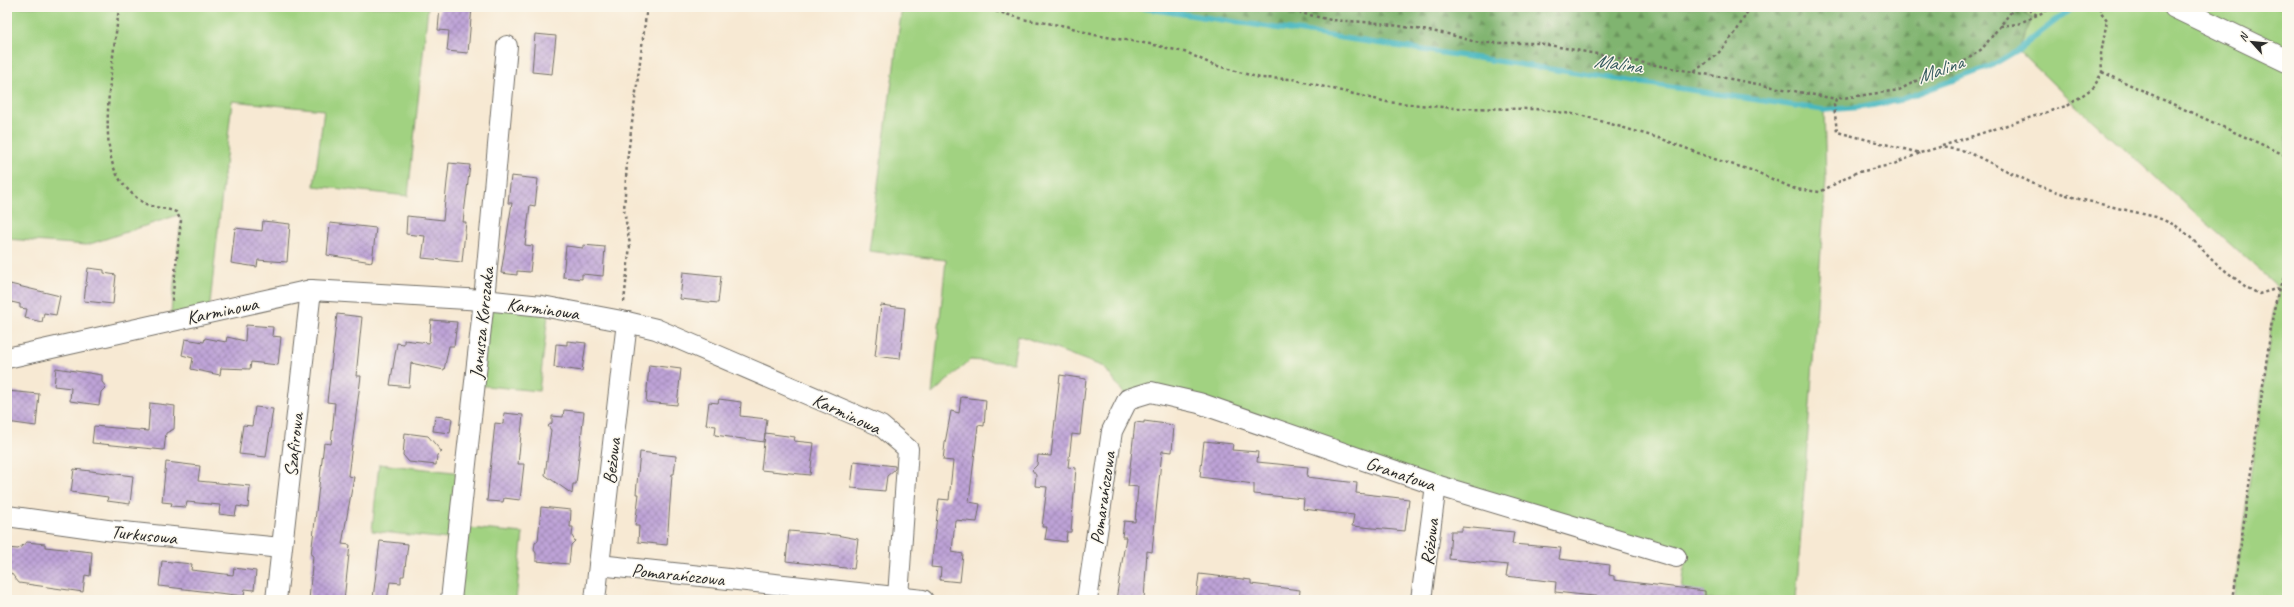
<svg xmlns="http://www.w3.org/2000/svg" width="2294" height="607" font-family="Caveat,sans-serif">
  <defs>
    <pattern id="forest-firs" width="22" height="20" patternUnits="userSpaceOnUse"><rect width="22" height="20" fill="#80b46f"/><path d="M5 1l3.5 6h-7zM16 11l3.5 6h-7z" fill="#69935b"/></pattern>
    <pattern id="building-cross-hatch" width="8" height="8" patternUnits="userSpaceOnUse"><rect width="8" height="8" fill="#bea3d7"/><path d="M0 0l8 8M0 8l8-8" fill="none" stroke="#9b85af"/></pattern>
  </defs>
  <rect width="100%" height="100%" fill="#fbf7ec"/>
  <filter id="ink" filterUnits="userSpaceOnUse"><feTurbulence type="fractalNoise" baseFrequency=".025" numOctaves="2"/><feDisplacementMap in="SourceGraphic" scale="8" xChannelSelector="R" yChannelSelector="G"/><feConvolveMatrix kernelMatrix="1 2 1 2 8 2 1 2 1" color-interpolation-filters="sRGB"/></filter>
  <filter id="wash" filterUnits="userSpaceOnUse"><feTurbulence type="fractalNoise" baseFrequency=".012" numOctaves="4" result="noise"/><feDisplacementMap in="SourceGraphic" scale="16" xChannelSelector="R" yChannelSelector="G"/><feGaussianBlur stdDeviation="0.9" result="paint"/><feColorMatrix in="noise" values="0 0 0 0 0 0 0 0 0 0 0 0 0 0 0 0 0 1.4 0 .05"/><feComposite in="paint" operator="in"/></filter>
  <g filter="url(#wash)">
    <rect width="100%" height="100%" fill="#f7e9d3"/>
    <g fill="#a1d281" stroke="#667e56">
      <path d="M 7,7 L 428,7 L 408,196 L 314,186 L 324,110 L 232,101 L 209,313 L 170,321 L 181,220 L 178,215 L 87,245 L 7,239 Z"/>
      <path d="M 902,7 L 1136,7 L 1824,110 L 1826,180 L 1796,600 L 1681,600 L 1685,561 L 1199,403 L 1128,399 L 1104,367 L 1018,335 L 1013,363 L 970,360 L 932,394 L 946,260 L 869,251 Z"/>
      <path d="M 2012,7 L 2287,7 L 2287,600 L 2233,600 L 2272,320 L 2279,288 L 2073,103 L 2018,50 L 2033,17 Z"/>
      <path d="M 484,300 L 549,307 L 539,391 L 475,385 Z"/>
      <path d="M 379,464 L 463,473 L 459,527 L 523,533 L 516,600 L 475,600 L 451,597 L 457,540 L 372,531 Z"/>
    </g>
    <path fill="url(#forest-firs)" stroke="#56704d" d="M 1136,7 L 2012,7 L 2033,17 L 2018,50 L 1989,67 L 1900,100 L 1863,107 L 1824,110 Z"/>
    <g fill="none" stroke-linecap="round" stroke-linejoin="round">
      <path stroke="#49b8c0" stroke-width="5.5" d="M 1136,7 L 1824,110 L 1863,107 L 1900,100 L 1989,67 L 2018,50 L 2073,7"/>
    </g>
    <g id="blocks">
      <g fill="url(#building-cross-hatch)">
        <path d="M 440,7 L 472,7 L 468,53 L 447,51 L 449,31 L 438,30 Z"/>
        <path d="M 535,34 L 556,36 L 552,74 L 532,72 Z"/>
        <path d="M 449,163 L 470,165 L 463,222 L 466,222 L 462,262 L 422,258 L 425,236 L 406,234 L 407,216 L 443,220 Z"/>
        <path d="M 511,176 L 538,179 L 535,206 L 530,205 L 525,245 L 533,246 L 530,272 L 517,271 L 517,275 L 501,273 L 512,203 L 508,203 Z"/>
        <path d="M 263,221 L 290,224 L 287,262 L 258,260 L 257,267 L 231,263 L 235,228 L 262,231 Z"/>
        <path d="M 330,223 L 376,228 L 372,262 L 327,255 Z"/>
        <path d="M 583,245 L 605,247 L 603,276 L 582,274 L 582,279 L 563,277 L 566,246 L 583,248 Z"/>
        <path d="M 88,268 L 104,270 L 104,273 L 116,275 L 113,304 L 84,301 Z"/>
        <path d="M 683,272 L 721,276 L 718,303 L 680,299 Z"/>
        <path d="M 10,284 L 60,296 L 56,315 L 44,313 L 42,322 L 25,318 L 27,309 L 20,308 L 20,304 L 7,301 Z"/>
        <path d="M 881,305 L 905,308 L 900,359 L 875,356 Z"/>
        <path d="M 337,314 L 362,317 L 356,376 L 361,376 L 348,476 L 354,477 L 342,544 L 350,545 L 344,600 L 309,600 L 313,555 L 311,555 L 324,443 L 331,444 L 335,403 L 327,402 Z"/>
        <path d="M 431,320 L 457,322 L 454,346 L 449,346 L 444,370 L 411,363 L 409,387 L 390,385 L 397,343 L 404,344 L 404,340 L 429,343 Z"/>
        <path d="M 246,325 L 273,327 L 272,336 L 281,337 L 278,365 L 251,362 L 250,369 L 221,368 L 220,375 L 191,369 L 193,358 L 182,355 L 185,339 L 204,342 L 205,338 L 226,342 L 227,337 L 245,341 Z"/>
        <path d="M 567,341 L 586,343 L 582,371 L 554,367 L 556,344 L 567,345 Z"/>
        <path d="M 649,365 L 681,369 L 677,405 L 646,402 Z"/>
        <path d="M 56,368 L 102,375 L 102,382 L 106,387 L 101,392 L 99,405 L 70,401 L 71,388 L 54,386 Z"/>
        <path d="M 1060,375 L 1086,379 L 1080,435 L 1072,434 L 1068,467 L 1076,468 L 1071,532 L 1067,532 L 1066,542 L 1045,539 L 1047,527 L 1042,527 L 1047,487 L 1035,486 L 1036,475 L 1032,470 L 1037,465 L 1038,455 L 1051,456 Z"/>
        <path d="M 7,391 L 39,394 L 36,426 L 7,422 Z"/>
        <path d="M 961,397 L 986,400 L 984,426 L 978,425 L 969,502 L 980,504 L 977,522 L 955,520 L 952,552 L 963,554 L 960,582 L 940,580 L 941,568 L 931,567 L 939,499 L 949,500 L 953,461 L 943,460 L 945,443 L 951,411 L 959,413 Z"/>
        <path d="M 719,399 L 741,402 L 740,416 L 767,419 L 764,442 L 715,435 L 716,426 L 706,425 L 709,402 L 718,403 Z"/>
        <path d="M 150,403 L 175,406 L 174,429 L 166,433 L 164,450 L 92,443 L 94,426 L 148,431 Z"/>
        <path d="M 255,407 L 273,409 L 266,457 L 239,454 L 243,425 L 252,426 Z"/>
        <path d="M 564,410 L 584,412 L 576,484 L 573,484 L 572,494 L 545,475 L 551,430 L 548,426 L 552,423 L 552,416 L 563,417 Z"/>
        <path d="M 504,413 L 523,415 L 518,464 L 524,464 L 520,500 L 504,498 L 503,502 L 487,501 L 495,423 L 503,424 Z"/>
        <path d="M 435,416 L 452,418 L 450,433 L 433,431 Z"/>
        <path d="M 1144,421 L 1174,425 L 1172,452 L 1162,451 L 1152,552 L 1147,551 L 1144,600 L 1116,600 L 1126,537 L 1122,537 L 1124,521 L 1135,522 L 1138,487 L 1128,486 L 1135,422 L 1144,423 Z"/>
        <path d="M 405,433 L 428,436 L 442,452 L 437,455 L 436,465 L 409,462 L 403,455 Z"/>
        <path d="M 765,433 L 795,437 L 794,441 L 814,443 L 810,475 L 761,470 Z"/>
        <path d="M 1204,441 L 1233,444 L 1232,450 L 1258,452 L 1257,462 L 1308,467 L 1307,477 L 1357,483 L 1356,493 L 1409,499 L 1405,531 L 1352,526 L 1354,515 L 1303,509 L 1304,499 L 1254,494 L 1254,484 L 1200,477 Z"/>
        <path d="M 640,452 L 676,456 L 674,474 L 672,474 L 667,545 L 638,542 L 639,526 L 635,526 L 639,494 L 636,494 Z"/>
        <path d="M 854,461 L 895,466 L 895,469 L 887,476 L 885,491 L 851,488 Z"/>
        <path d="M 166,462 L 200,466 L 198,481 L 250,486 L 248,508 L 237,506 L 235,516 L 219,514 L 220,505 L 187,502 L 186,507 L 171,506 L 172,503 L 162,502 Z"/>
        <path d="M 74,469 L 133,476 L 130,504 L 107,501 L 108,497 L 71,492 Z"/>
        <path d="M 541,507 L 571,510 L 570,527 L 573,527 L 572,536 L 575,541 L 571,545 L 569,564 L 536,561 L 536,553 L 534,550 L 535,543 L 538,541 Z"/>
        <path d="M 1462,527 L 1514,532 L 1512,544 L 1561,548 L 1559,559 L 1610,565 L 1609,575 L 1614,576 L 1614,580 L 1705,591 L 1705,600 L 1633,600 L 1555,592 L 1556,582 L 1506,576 L 1508,565 L 1449,559 L 1451,531 L 1462,531 Z"/>
        <path d="M 789,531 L 836,535 L 858,539 L 854,569 L 786,561 Z"/>
        <path d="M 380,541 L 408,544 L 404,576 L 401,576 L 401,583 L 390,582 L 387,600 L 373,598 Z"/>
        <path d="M 27,542 L 45,544 L 45,547 L 92,552 L 90,576 L 85,575 L 83,592 L 19,583 L 7,568 L 7,548 L 18,549 Z"/>
        <path d="M 162,561 L 192,564 L 191,570 L 233,575 L 234,568 L 256,571 L 254,590 L 245,589 L 244,596 L 159,586 Z"/>
        <path d="M 1199,574 L 1251,580 L 1251,584 L 1300,590 L 1299,600 L 1196,600 Z"/>
      </g>
    </g>
  </g>
  <g filter="url(#ink)">
    <use href="#blocks" fill-opacity="0" stroke="#726e66" stroke-width="1"/>
    <g fill="none" stroke-linecap="round" stroke-linejoin="round">
      <g stroke="#726e66" stroke-width="22">
        <g id="street">
          <path d="M 7,358 L 311,290 L 484,300 L 542,306 L 627,322 L 656,329 L 881,426 L 908,449 L 898,597"/>
          <path d="M 7,516 L 114,531 L 281,548"/>
          <path d="M 599,565 L 923,600"/>
          <path d="M 276,600 L 311,290"/>
          <path d="M 451,600 L 484,300 L 507,46"/>
          <path d="M 595,600 L 627,322"/>
          <path d="M 1087,600 L 1112,431 L 1128,399 L 1151,392 L 1199,403 L 1436,485 L 1676,557"/>
          <path d="M 1421,600 L 1436,485"/>
        </g>
      </g>
      <g stroke="#726e66" stroke-width="24">
        <path id="primary" d="M 2175,7 L 2287,61"/>
      </g>
      <g stroke="#726e66" stroke-width="2.5" stroke-dasharray="3 3" stroke-linecap="butt">
        <path d="M 119,7 C 115,50 99,129 114,168 C 119,182 133,197 146,204 C 155,208 166,208 176,212 L 181,220 L 172,301"/>
        <path d="M 942,7 L 995,11 L 1027,20 L 1066,26 L 1094,35 L 1150,44 L 1188,53 L 1211,64 L 1260,78 L 1292,79 L 1387,102 L 1453,108 L 1535,109 L 1580,115 L 1662,139 L 1711,158 L 1754,171 L 1795,189 L 1820,192 L 1855,173 L 1894,164 L 1920,153"/>
        <path d="M 1275,7 L 1331,20 L 1380,23 L 1448,34 L 1479,43 L 1538,43 L 1693,72 L 1716,56 L 1736,32 L 1750,7"/>
        <path d="M 2015,7 L 1982,49 L 1962,63 L 1927,75 L 1899,90 L 1836,99 L 1834,105 L 1837,132 L 1920,153 L 1940,147 L 1966,151 L 2036,185 L 2079,199 L 2156,217 L 2175,225 L 2188,235 L 2217,264 L 2246,287 L 2259,294 L 2279,288"/>
        <path d="M 2024,7 L 2037,15"/>
        <path d="M 2000,26 L 2018,24 L 2054,7"/>
        <path d="M 1694,72 L 1836,99"/>
        <path d="M 2102,72 L 2287,156"/>
        <path d="M 1942,146 L 2069,105 L 2094,87 L 2102,72 L 2101,54 L 2107,20 L 2100,11 L 2101,7"/>
        <path d="M 624,302 L 630,245 L 624,210 L 627,162 L 647,7"/>
        <path d="M 2233,600 L 2273,314 L 2279,288 L 2287,272"/>
      </g>
      <use href="#street" stroke="#fff" stroke-width="20"/>
      <use href="#primary" stroke="#fff" stroke-width="22"/>
    </g>
  </g>
  <g text-anchor="middle" stroke-width="3" stroke-linejoin="round" paint-order="stroke">
    <g font-size="19" fill="#2b2b2b" stroke="#fbf7ec">
      <text transform="translate(543 308) rotate(8)" y="7">Karminowa</text>
      <text transform="translate(222 310) rotate(-12)" y="7">Karminowa</text>
      <text transform="translate(481 323) rotate(-84)" y="7">Janusza Korczaka</text>
      <text transform="translate(847 413) rotate(25)" y="7">Karminowa</text>
      <text transform="translate(293 445) rotate(-84)" y="7">Szafirowa</text>
      <text transform="translate(611 461) rotate(-83)" y="7">Beżowa</text>
      <text transform="translate(1401 473) rotate(19)" y="7">Granatowa</text>
      <text transform="translate(1102 498) rotate(-82)" y="7">Pomarańczowa</text>
      <text transform="translate(144 534) rotate(6)" y="7">Turkusowa</text>
      <text transform="translate(1429 542) rotate(-83)" y="7">Różowa</text>
      <text transform="translate(678 574) rotate(6)" y="7">Pomarańczowa</text>
    </g>
    <g font-size="20" font-style="italic" fill="#365c5f" stroke="#fbf7ec">
      <text transform="translate(1618 63) rotate(8)" y="7">Malina</text>
      <text transform="translate(1940 69) rotate(-20)" y="7">Malina</text>
    </g>
  </g>
  <rect width="2294" height="607" fill="none" stroke="#fbf7ec" stroke-width="24"/>
  <g transform="translate(2252 42) rotate(297)" stroke="#fbf7ec" stroke-width="3" paint-order="stroke">
  <path d="M0-3L7 15L0 10L-7 15Z" fill="#2b2b2b"/>
  <text y="-6" font-size="11" font-weight="bold" text-anchor="middle" fill="#2b2b2b">N</text>
  </g>
</svg>
